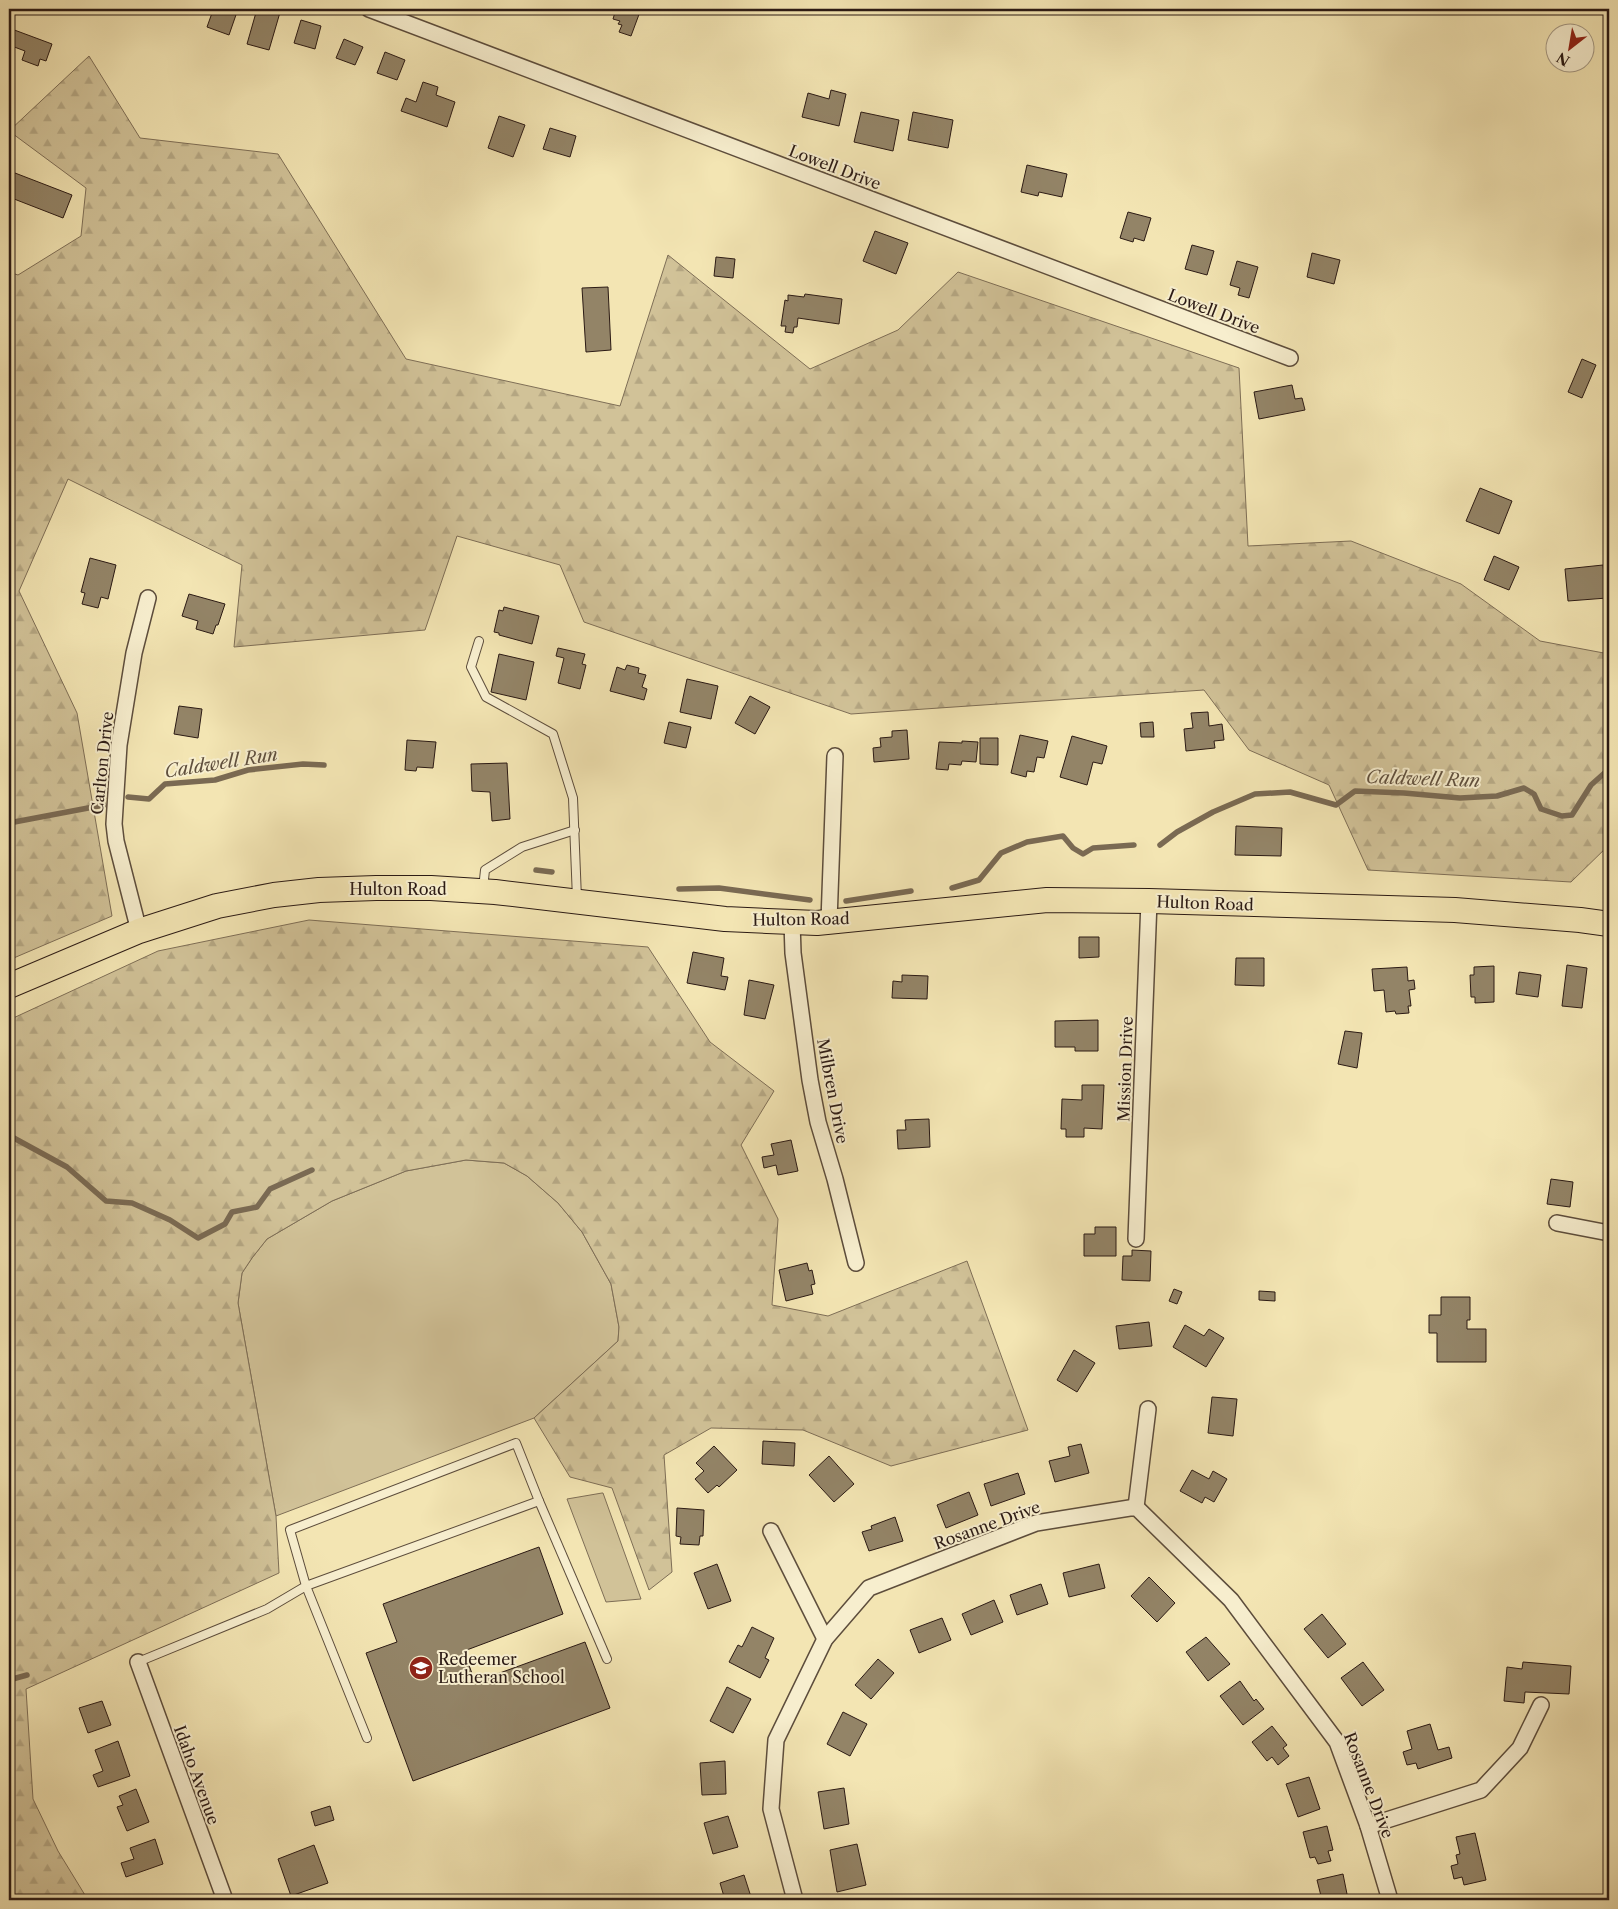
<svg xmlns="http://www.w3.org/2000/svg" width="1618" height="1909" font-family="'Libre Caslon Text',serif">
  <defs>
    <pattern id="forest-firs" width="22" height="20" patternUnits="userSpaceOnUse" patternTransform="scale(1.25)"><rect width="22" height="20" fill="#d1c298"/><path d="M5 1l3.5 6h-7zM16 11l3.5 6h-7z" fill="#b4a682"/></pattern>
  </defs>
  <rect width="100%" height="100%" fill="#f3e5b3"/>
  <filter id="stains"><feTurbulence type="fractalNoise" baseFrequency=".004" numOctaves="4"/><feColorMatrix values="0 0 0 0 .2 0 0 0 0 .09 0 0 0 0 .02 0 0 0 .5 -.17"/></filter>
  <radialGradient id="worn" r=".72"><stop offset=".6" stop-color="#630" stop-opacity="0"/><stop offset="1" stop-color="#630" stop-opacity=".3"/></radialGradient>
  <g fill="#d1c298" stroke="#7e6e56">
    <path d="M 466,1160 L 504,1163 L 527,1176 L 558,1203 L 582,1232 L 611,1284 L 619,1327 L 618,1341 L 534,1418 L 276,1516 L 238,1303 L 242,1273 L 252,1258 L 267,1239 L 332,1201 L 406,1171 Z"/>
    <path d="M 602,1493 L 603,1493 L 641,1599 L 606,1602 L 567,1499 Z"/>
  </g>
  <g fill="url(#forest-firs)" stroke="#7e6e56">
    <path d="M 89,56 L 140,138 L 278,154 L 406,359 L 620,406 L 668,255 L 810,369 L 898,330 L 958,272 L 1239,368 L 1248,546 L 1351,541 L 1461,584 L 1540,641 L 1609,654 L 1609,845 L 1571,882 L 1368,870 L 1329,785 L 1249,750 L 1204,690 L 851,714 L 584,622 L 560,565 L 457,536 L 425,630 L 234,647 L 242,565 L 68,479 L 19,591 L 77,713 L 112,916 L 9,960 L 9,272 L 18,275 L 81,236 L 86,188 L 9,131 Z"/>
    <path d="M 309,920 L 648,947 L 710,1042 L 774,1091 L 741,1145 L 778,1219 L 772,1305 L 828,1316 L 967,1261 L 1028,1430 L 891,1466 L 803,1430 L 711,1428 L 664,1455 L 672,1572 L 649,1590 L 612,1488 L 570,1477 L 534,1418 L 618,1341 L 619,1327 L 611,1284 L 582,1232 L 558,1203 L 527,1176 L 504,1163 L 466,1160 L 406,1171 L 332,1201 L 267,1239 L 252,1258 L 242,1273 L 238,1303 L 276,1516 L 279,1573 L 26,1689 L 33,1799 L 58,1851 L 88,1900 L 9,1900 L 9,1020 L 158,951 Z"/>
  </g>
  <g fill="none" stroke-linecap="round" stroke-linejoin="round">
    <g stroke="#7a6a53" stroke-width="5.5">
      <path d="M 128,797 L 149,799 L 165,784 L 215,780 L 248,770 L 303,764 L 324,765"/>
      <path d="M 9,823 L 104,805"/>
      <path d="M 1160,845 L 1177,832 L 1213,812 L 1255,794 L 1290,792 L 1336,805 L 1355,791 L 1404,793 L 1460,798 L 1497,796 L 1524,788 L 1534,794 L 1541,809 L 1562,816 L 1572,815 L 1591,785 L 1609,769"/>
      <path d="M 536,870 L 552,872"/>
      <path d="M 952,888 L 979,880 L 1001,853 L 1027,842 L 1063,836 L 1073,848 L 1083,854 L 1093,848 L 1134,845"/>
      <path d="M 679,889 L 719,888 L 810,900"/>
      <path d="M 846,901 L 911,891"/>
      <path d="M 9,1133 L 12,1137 L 67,1167 L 106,1201 L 132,1203 L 170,1220 L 198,1238 L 225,1224 L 232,1212 L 257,1207 L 270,1189 L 312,1170"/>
      <path d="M 9,1680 L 27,1675"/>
    </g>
  </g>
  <g fill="#938467" stroke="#2b1a14">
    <path d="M 205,9 L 238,9 L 229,35 L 207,27 L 212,13 L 204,10 Z"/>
    <path d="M 257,9 L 281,9 L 269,50 L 247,44 Z"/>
    <path d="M 616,9 L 641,9 L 631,36 L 619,32 L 622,25 L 618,24 L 620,21 L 613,19 Z"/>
    <path d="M 301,20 L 321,26 L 315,49 L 294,43 Z"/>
    <path d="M 9,28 L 52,44 L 46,61 L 40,59 L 38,66 L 22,60 L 25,51 L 9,45 Z"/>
    <path d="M 344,39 L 363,47 L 355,65 L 336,58 Z"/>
    <path d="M 385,52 L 405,60 L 397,80 L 377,73 Z"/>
    <path d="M 423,82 L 438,87 L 436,95 L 455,102 L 447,127 L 401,111 L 406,98 L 416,102 Z"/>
    <path d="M 831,90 L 846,94 L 839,126 L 802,117 L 808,93 L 829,99 Z"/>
    <path d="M 861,112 L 899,120 L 893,151 L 854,142 Z"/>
    <path d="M 913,112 L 953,120 L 948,148 L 908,140 Z"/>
    <path d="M 499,116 L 525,125 L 513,157 L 488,148 Z"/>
    <path d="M 550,128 L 576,136 L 570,157 L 543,149 Z"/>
    <path d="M 1027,165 L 1067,174 L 1062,197 L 1039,192 L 1038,196 L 1021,192 Z"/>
    <path d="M 15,173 L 72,195 L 63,218 L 9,197 L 9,188 Z"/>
    <path d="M 1128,212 L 1151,218 L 1144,241 L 1134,238 L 1133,242 L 1120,238 Z"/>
    <path d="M 875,231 L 908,243 L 896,274 L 863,261 Z"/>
    <path d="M 1192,245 L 1214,251 L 1207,275 L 1185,269 Z"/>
    <path d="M 1312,253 L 1340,260 L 1334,284 L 1307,277 Z"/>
    <path d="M 716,257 L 735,259 L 733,278 L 714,276 Z"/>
    <path d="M 1237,261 L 1258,267 L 1249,298 L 1238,295 L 1240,288 L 1230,285 Z"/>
    <path d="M 608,287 L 611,350 L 586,352 L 582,288 Z"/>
    <path d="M 805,294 L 842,299 L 839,324 L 798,318 L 797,327 L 794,327 L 793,333 L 785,332 L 786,326 L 781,326 L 785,300 L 788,301 L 788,295 L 804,297 Z"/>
    <path d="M 1582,359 L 1596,365 L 1582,398 L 1568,392 Z"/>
    <path d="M 1292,385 L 1295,399 L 1302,398 L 1305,410 L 1259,419 L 1254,392 Z"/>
    <path d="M 1480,488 L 1512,501 L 1499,534 L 1466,521 Z"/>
    <path d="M 1494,556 L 1519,567 L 1509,590 L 1484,580 Z"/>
    <path d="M 90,558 L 116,565 L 108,599 L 101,597 L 98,608 L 82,604 L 85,593 L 81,592 Z"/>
    <path d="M 1603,565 L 1607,598 L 1568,601 L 1565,569 Z"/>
    <path d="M 189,594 L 225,604 L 218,625 L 216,625 L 213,634 L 196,629 L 198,621 L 182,616 Z"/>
    <path d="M 504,607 L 539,616 L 532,644 L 499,635 L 499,633 L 494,632 L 499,610 L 503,611 Z"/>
    <path d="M 558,648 L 585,654 L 582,664 L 586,665 L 580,689 L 558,683 L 564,658 L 556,656 Z"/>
    <path d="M 499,654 L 534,662 L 526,700 L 491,692 Z"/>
    <path d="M 627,665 L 639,668 L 638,673 L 646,675 L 642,687 L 647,689 L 644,700 L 610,691 L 617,667 L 625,670 Z"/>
    <path d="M 687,679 L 718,686 L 711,719 L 680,712 Z"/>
    <path d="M 750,696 L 770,707 L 755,734 L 735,723 Z"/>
    <path d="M 179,706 L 202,709 L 198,738 L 174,734 Z"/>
    <path d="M 1208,712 L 1209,726 L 1222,724 L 1224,740 L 1214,741 L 1215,748 L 1186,751 L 1184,729 L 1193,728 L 1191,713 Z"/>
    <path d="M 669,722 L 691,727 L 686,748 L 664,743 Z"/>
    <path d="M 1153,722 L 1154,737 L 1141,737 L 1140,723 Z"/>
    <path d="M 907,730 L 909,759 L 874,762 L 873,748 L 881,747 L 880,738 L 892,737 L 892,731 Z"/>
    <path d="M 1020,735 L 1048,741 L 1044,758 L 1037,757 L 1034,772 L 1027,771 L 1026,777 L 1011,773 Z"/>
    <path d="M 1072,736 L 1107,746 L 1102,764 L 1093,762 L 1087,785 L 1060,777 Z"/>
    <path d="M 980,738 L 998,738 L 998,765 L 980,764 Z"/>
    <path d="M 407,740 L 436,742 L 433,768 L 417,767 L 416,771 L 405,770 Z"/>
    <path d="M 962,741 L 978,742 L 976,762 L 962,761 L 961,765 L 949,764 L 948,770 L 936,769 L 939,742 L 962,743 Z"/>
    <path d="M 507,763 L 510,819 L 492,821 L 490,792 L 472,791 L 471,764 Z"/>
    <path d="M 1236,826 L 1282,828 L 1281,856 L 1235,855 Z"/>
    <path d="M 1079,937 L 1099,937 L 1099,957 L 1079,958 Z"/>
    <path d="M 693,952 L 724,958 L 721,976 L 728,977 L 725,990 L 687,983 Z"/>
    <path d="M 1236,958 L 1264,958 L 1264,986 L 1235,985 Z"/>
    <path d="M 1567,965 L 1587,968 L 1582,1008 L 1562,1006 Z"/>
    <path d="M 1494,966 L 1494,1002 L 1475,1003 L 1475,997 L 1471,997 L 1470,975 L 1474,975 L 1474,967 Z"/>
    <path d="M 1407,967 L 1408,981 L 1414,980 L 1415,989 L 1409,990 L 1411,1006 L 1408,1006 L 1409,1013 L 1396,1014 L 1395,1011 L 1386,1012 L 1384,990 L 1374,991 L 1372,969 Z"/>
    <path d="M 1519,972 L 1541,975 L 1538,997 L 1516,994 Z"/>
    <path d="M 902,975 L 928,976 L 927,999 L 892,998 L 893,981 L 902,982 Z"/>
    <path d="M 749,980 L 774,985 L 765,1019 L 744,1015 Z"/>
    <path d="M 1098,1020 L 1098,1051 L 1075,1051 L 1075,1047 L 1055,1047 L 1055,1021 Z"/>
    <path d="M 1345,1031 L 1362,1033 L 1357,1068 L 1338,1064 Z"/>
    <path d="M 1082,1085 L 1104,1085 L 1102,1129 L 1084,1128 L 1084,1137 L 1066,1137 L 1066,1129 L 1061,1129 L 1062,1099 L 1082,1100 Z"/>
    <path d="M 929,1119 L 930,1147 L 898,1149 L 897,1130 L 906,1130 L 905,1120 Z"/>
    <path d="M 791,1140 L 798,1171 L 778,1175 L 776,1165 L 764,1168 L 762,1157 L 774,1155 L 771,1144 Z"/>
    <path d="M 1551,1179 L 1573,1182 L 1570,1207 L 1547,1204 Z"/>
    <path d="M 1095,1227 L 1116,1227 L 1116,1256 L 1084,1256 L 1084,1234 L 1095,1234 Z"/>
    <path d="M 1132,1250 L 1151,1251 L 1150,1281 L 1122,1280 L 1123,1256 L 1132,1256 Z"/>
    <path d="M 807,1263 L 809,1271 L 812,1270 L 815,1284 L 811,1285 L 813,1294 L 786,1301 L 779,1270 Z"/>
    <path d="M 1174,1289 L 1182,1292 L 1177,1304 L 1169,1301 Z"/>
    <path d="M 1259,1291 L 1275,1292 L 1275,1301 L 1259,1300 Z"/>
    <path d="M 1441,1297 L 1470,1297 L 1470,1320 L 1467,1320 L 1467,1329 L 1486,1329 L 1486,1362 L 1437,1362 L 1437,1333 L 1429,1333 L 1429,1315 L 1441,1315 Z"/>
    <path d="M 1149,1322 L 1152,1346 L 1119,1349 L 1116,1326 Z"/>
    <path d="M 1185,1325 L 1204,1336 L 1209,1329 L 1224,1338 L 1206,1367 L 1173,1347 Z"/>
    <path d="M 1074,1350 L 1095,1363 L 1077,1392 L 1057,1380 Z"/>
    <path d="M 1212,1397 L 1237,1399 L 1233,1436 L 1208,1433 Z"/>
    <path d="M 763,1441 L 795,1443 L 794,1466 L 762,1464 Z"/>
    <path d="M 1081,1444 L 1089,1473 L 1055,1482 L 1049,1461 L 1070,1456 L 1068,1447 Z"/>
    <path d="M 714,1446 L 737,1470 L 719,1487 L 717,1485 L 708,1493 L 695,1479 L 704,1471 L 696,1463 Z"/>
    <path d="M 829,1456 L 854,1484 L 834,1502 L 809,1475 Z"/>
    <path d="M 1192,1470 L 1209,1479 L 1213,1471 L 1227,1479 L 1214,1502 L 1205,1497 L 1202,1503 L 1180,1491 Z"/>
    <path d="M 1018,1473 L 1025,1494 L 991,1506 L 984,1484 Z"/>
    <path d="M 969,1492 L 978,1515 L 946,1528 L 937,1505 Z"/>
    <path d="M 677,1508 L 704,1510 L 703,1536 L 700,1536 L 699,1545 L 680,1544 L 681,1537 L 676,1536 Z"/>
    <path d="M 895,1517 L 903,1541 L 869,1551 L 862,1532 L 872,1529 L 871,1526 Z"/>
    <path d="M 539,1547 L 563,1614 L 464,1651 L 475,1682 L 585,1642 L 610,1708 L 413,1781 L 366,1653 L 397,1642 L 383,1604 Z"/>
    <path d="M 717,1564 L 731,1601 L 708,1609 L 694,1573 Z"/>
    <path d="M 1099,1564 L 1105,1588 L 1069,1597 L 1063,1573 Z"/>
    <path d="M 1149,1577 L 1175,1603 L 1157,1622 L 1131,1596 Z"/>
    <path d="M 1041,1584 L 1048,1604 L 1017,1615 L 1010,1595 Z"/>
    <path d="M 994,1600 L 1003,1622 L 971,1635 L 962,1614 Z"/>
    <path d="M 1322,1614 L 1346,1644 L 1328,1658 L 1304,1629 Z"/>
    <path d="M 942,1618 L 951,1640 L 919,1653 L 910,1630 Z"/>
    <path d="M 752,1627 L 774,1638 L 765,1658 L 769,1660 L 760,1678 L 729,1662 L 738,1645 L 742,1647 Z"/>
    <path d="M 1206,1637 L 1230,1664 L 1208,1681 L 1186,1652 Z"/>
    <path d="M 878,1659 L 894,1673 L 871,1699 L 855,1685 Z"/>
    <path d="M 1363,1662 L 1384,1690 L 1362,1706 L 1341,1678 Z"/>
    <path d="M 1523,1662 L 1571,1666 L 1569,1694 L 1525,1692 L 1524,1703 L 1504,1701 L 1507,1667 L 1522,1669 Z"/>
    <path d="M 1240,1681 L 1254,1701 L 1256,1699 L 1264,1709 L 1243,1725 L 1220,1696 Z"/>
    <path d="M 727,1687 L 751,1699 L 733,1733 L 710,1721 Z"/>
    <path d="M 102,1701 L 111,1725 L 88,1733 L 79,1708 Z"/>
    <path d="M 843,1712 L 867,1724 L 850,1756 L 827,1744 Z"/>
    <path d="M 1430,1724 L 1438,1750 L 1449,1747 L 1452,1758 L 1418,1769 L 1416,1763 L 1407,1765 L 1403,1752 L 1412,1749 L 1407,1731 Z"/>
    <path d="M 1272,1726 L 1287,1745 L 1283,1748 L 1289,1756 L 1278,1765 L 1272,1757 L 1267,1761 L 1252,1742 Z"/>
    <path d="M 118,1741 L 130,1776 L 98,1787 L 93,1775 L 103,1771 L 95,1750 Z"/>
    <path d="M 725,1761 L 726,1794 L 702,1795 L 700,1763 Z"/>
    <path d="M 1309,1777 L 1320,1809 L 1298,1817 L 1286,1784 Z"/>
    <path d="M 844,1788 L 849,1824 L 824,1829 L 818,1792 Z"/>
    <path d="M 136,1789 L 149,1822 L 127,1831 L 117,1807 L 123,1805 L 119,1796 Z"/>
    <path d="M 330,1806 L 334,1820 L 315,1826 L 311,1812 Z"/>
    <path d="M 728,1816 L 738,1847 L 713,1854 L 704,1823 Z"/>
    <path d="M 1327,1826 L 1333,1850 L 1328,1851 L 1331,1861 L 1318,1864 L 1315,1857 L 1310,1858 L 1303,1832 Z"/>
    <path d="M 1475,1833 L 1486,1880 L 1464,1885 L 1462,1877 L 1454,1879 L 1451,1866 L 1458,1864 L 1456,1855 L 1460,1854 L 1456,1837 Z"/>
    <path d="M 155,1839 L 163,1864 L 126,1877 L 121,1863 L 134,1859 L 130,1848 Z"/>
    <path d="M 857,1844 L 866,1885 L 837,1892 L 830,1850 Z"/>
    <path d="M 314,1845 L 328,1883 L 291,1896 L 278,1859 Z"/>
    <path d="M 1343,1874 L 1348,1899 L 1322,1900 L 1317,1880 Z"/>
    <path d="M 744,1875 L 752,1900 L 725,1900 L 720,1883 Z"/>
  </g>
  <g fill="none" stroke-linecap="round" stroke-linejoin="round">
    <g stroke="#5d4d3c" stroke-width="10">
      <g id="service">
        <path d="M 479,641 L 471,667 L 486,697 L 553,734 L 573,798 L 577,899"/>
        <path d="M 483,889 L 485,870 L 522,847 L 575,830"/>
        <path d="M 539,1501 L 607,1659"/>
        <path d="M 138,1662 L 267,1609 L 306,1586 L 539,1501 L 516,1443 L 290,1530 L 306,1586 L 367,1738"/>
      </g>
    </g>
    <g stroke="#5d4d3c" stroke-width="18">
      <g id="minor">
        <path d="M 369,9 L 1290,358"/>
        <path d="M 829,921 L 835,756"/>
        <path d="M 792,922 L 793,953 L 810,1080 L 818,1122 L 835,1179 L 856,1263"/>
        <path d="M 139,931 L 116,841 L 114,824 L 119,745 L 134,653 L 148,598"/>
        <path d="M 1557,1223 L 1609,1233"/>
        <path d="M 1136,1239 L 1149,901"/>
        <path d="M 1136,1507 L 1148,1409"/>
        <path d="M 771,1531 L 825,1639"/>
        <path d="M 138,1662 L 225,1900"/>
        <path d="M 1368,1826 L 1481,1790 L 1520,1748 L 1541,1705"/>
        <path d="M 795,1900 L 771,1809 L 776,1740 L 825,1639 L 869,1588 L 1036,1523 L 1136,1507 L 1231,1600 L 1337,1742 L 1368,1826 L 1390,1900"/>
      </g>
    </g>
    <g stroke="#2b1a14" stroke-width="26">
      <path id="primary" d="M 9,986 L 139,931 L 217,906 L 274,895 L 319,890 L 376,888 L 431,888 L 495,892 L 725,919 L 767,921 L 817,923 L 1047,900 L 1149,901 L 1455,910 L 1580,920 L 1609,924"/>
    </g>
    <use href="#service" stroke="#f7eece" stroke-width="8"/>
    <use href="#minor" stroke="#f7eece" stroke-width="15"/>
    <use href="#primary" stroke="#f3e5b3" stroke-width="24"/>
  </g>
  <defs>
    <g id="school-disc" transform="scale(1.25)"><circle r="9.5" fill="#8f2418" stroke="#f7eece"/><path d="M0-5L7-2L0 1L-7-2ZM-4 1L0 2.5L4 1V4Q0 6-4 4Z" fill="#fff"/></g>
  </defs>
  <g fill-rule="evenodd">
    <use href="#school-disc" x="421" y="1668"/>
  </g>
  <g text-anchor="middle" stroke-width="4" stroke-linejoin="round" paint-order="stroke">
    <g font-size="16" fill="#2b1a14" stroke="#f7eece">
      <text transform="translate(835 167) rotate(21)" y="6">Lowell Drive</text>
      <text transform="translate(1214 311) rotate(21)" y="6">Lowell Drive</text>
      <text transform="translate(102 763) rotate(-84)" y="6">Carlton Drive</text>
      <text x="398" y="895">Hulton Road</text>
      <text transform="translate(1205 903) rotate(2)" y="6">Hulton Road</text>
      <text transform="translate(801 919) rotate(-1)" y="6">Hulton Road</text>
      <text transform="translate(1125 1069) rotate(-88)" y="6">Mission Drive</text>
      <text transform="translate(833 1091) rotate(79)" y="6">Milbren Drive</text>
      <text transform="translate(987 1525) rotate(-20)" y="6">Rosanne Drive</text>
      <text transform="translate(197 1775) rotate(70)" y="6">Idaho Avenue</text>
      <text transform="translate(1369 1785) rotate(69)" y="6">Rosanne Drive</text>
    </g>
    <g font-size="16" fill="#2b1a14" stroke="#f7eece" text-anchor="start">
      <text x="438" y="1665">Redeemer<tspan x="438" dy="18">Lutheran School</tspan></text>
    </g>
    <g font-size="18" font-style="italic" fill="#60503e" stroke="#f7eece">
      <text transform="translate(221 763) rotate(-9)" y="6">Caldwell Run</text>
      <text transform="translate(1423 779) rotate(2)" y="6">Caldwell Run</text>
    </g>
  </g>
  <rect width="1618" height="1909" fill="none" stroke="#f3e5b3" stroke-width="30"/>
  <rect x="10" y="10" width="1598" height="1889" fill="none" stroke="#2b1a14" stroke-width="2.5"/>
  <rect x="15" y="15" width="1588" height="1879" fill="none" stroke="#2b1a14"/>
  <g transform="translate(1570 48) rotate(211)"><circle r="24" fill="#f7eece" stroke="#a59984"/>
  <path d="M0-4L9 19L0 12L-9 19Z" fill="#8f2418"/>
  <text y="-8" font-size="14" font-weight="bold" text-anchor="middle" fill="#2b1a14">N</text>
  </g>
  <rect width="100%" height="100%" filter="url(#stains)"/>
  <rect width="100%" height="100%" fill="url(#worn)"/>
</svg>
